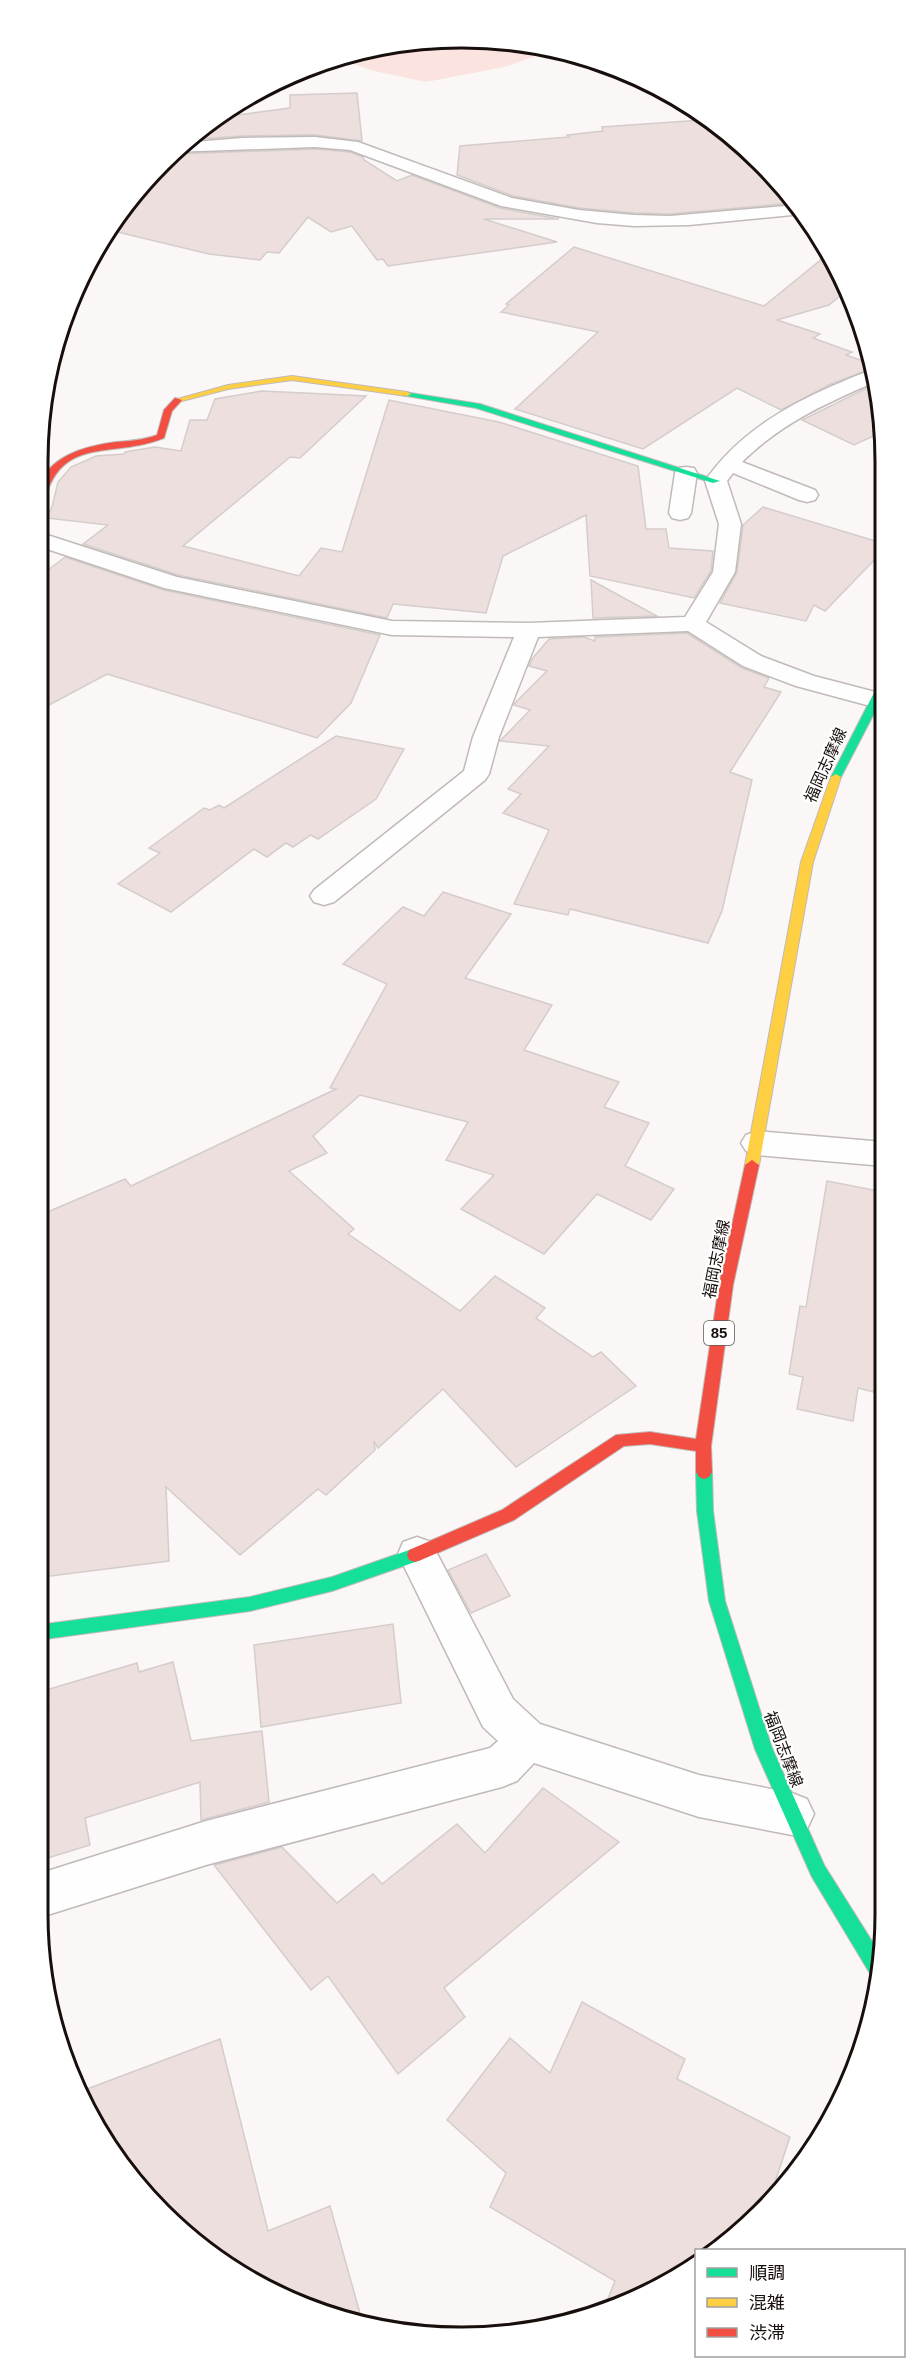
<svg xmlns="http://www.w3.org/2000/svg" width="923" height="2375" font-family="Arial,'Noto Sans JP',sans-serif">
  <rect width="100%" height="100%" fill="#faf7f6"/>
  <path fill="#fbe4df" d="M 490,38 L 565,51 L 539,55 L 504,67 L 426,82 L 374,71 L 336,58 L 406,41 Z"/>
  <g fill="#ecdfdd" stroke="#d4cdcc" stroke-width="1.5">
    <path d="M 357,93 L 362,141 L 315,135 L 242,136 L 185,140 L 216,118 L 290,108 L 290,95 Z"/>
    <path d="M 702,120 L 780,182 L 794,203 L 670,214 L 634,213 L 579,208 L 513,196 L 457,175 L 460,146 L 569,137 L 567,135 L 603,131 L 602,127 Z"/>
    <path d="M 315,149 L 350,152 L 363,157 L 364,160 L 397,181 L 412,175 L 500,208 L 559,219 L 484,219 L 557,242 L 388,266 L 383,259 L 377,260 L 352,226 L 331,232 L 308,217 L 279,253 L 267,252 L 260,260 L 209,254 L 109,230 L 125,203 L 172,154 Z"/>
    <path d="M 574,247 L 764,306 L 828,254 L 842,274 L 847,290 L 829,305 L 777,320 L 820,334 L 813,338 L 852,352 L 846,355 L 869,363 L 871,369 L 831,384 L 781,410 L 737,388 L 643,449 L 515,409 L 598,332 L 501,312 L 509,305 L 506,304 Z"/>
    <path d="M 875,384 L 882,406 L 882,432 L 854,445 L 802,420 Z"/>
    <path d="M 262,391 L 366,396 L 300,458 L 290,457 L 183,546 L 299,576 L 321,548 L 342,552 L 389,400 L 499,422 L 638,466 L 646,529 L 666,529 L 669,548 L 713,551 L 711,571 L 694,598 L 590,576 L 586,515 L 503,556 L 486,613 L 393,604 L 387,618 L 178,575 L 83,544 L 108,525 L 46,518 L 52,507 L 58,482 L 71,467 L 96,456 L 124,454 L 125,452 L 155,447 L 181,451 L 190,420 L 207,420 L 215,399 Z"/>
    <path d="M 763,507 L 882,543 L 882,552 L 825,611 L 814,605 L 806,621 L 720,603 L 737,572 L 743,525 Z"/>
    <path d="M 65,557 L 164,590 L 380,635 L 351,703 L 317,738 L 107,674 L 38,711 L 38,578 Z"/>
    <path d="M 591,580 L 657,616 L 593,618 Z"/>
    <path d="M 687,633 L 742,668 L 769,678 L 764,687 L 781,692 L 730,772 L 752,780 L 722,911 L 708,943 L 570,909 L 568,915 L 514,904 L 549,830 L 503,813 L 521,794 L 508,789 L 549,746 L 500,741 L 530,710 L 514,705 L 515,703 L 547,671 L 529,666 L 532,659 L 549,639 L 584,637 L 595,641 L 595,637 Z"/>
    <path d="M 336,736 L 404,749 L 376,799 L 318,839 L 311,835 L 293,847 L 286,843 L 267,857 L 254,849 L 171,912 L 118,884 L 160,853 L 149,848 L 204,808 L 210,810 L 219,805 L 224,808 Z"/>
    <path d="M 443,892 L 511,914 L 465,978 L 552,1005 L 524,1050 L 619,1082 L 604,1107 L 649,1123 L 625,1166 L 674,1189 L 651,1220 L 597,1194 L 544,1254 L 461,1209 L 494,1175 L 446,1160 L 468,1122 L 360,1095 L 313,1136 L 327,1153 L 289,1171 L 354,1229 L 348,1234 L 460,1311 L 495,1276 L 545,1308 L 536,1318 L 593,1357 L 601,1352 L 636,1386 L 516,1467 L 443,1389 L 378,1448 L 374,1441 L 375,1450 L 326,1495 L 318,1489 L 240,1555 L 166,1487 L 169,1561 L 43,1577 L 45,1512 L 38,1515 L 38,1216 L 125,1179 L 131,1186 L 336,1089 L 330,1088 L 387,984 L 343,964 L 403,907 L 424,916 Z"/>
    <path d="M 827,1181 L 884,1192 L 884,1345 L 878,1393 L 858,1388 L 853,1421 L 797,1409 L 803,1377 L 789,1374 L 800,1306 L 806,1307 Z"/>
    <path d="M 486,1554 L 510,1596 L 471,1613 L 448,1570 Z"/>
    <path d="M 393,1624 L 401,1703 L 261,1727 L 254,1645 Z"/>
    <path d="M 173,1662 L 191,1741 L 262,1731 L 269,1802 L 201,1820 L 200,1782 L 85,1818 L 90,1845 L 38,1861 L 38,1710 L 49,1707 L 46,1690 L 137,1663 L 139,1672 Z"/>
    <path d="M 543,1788 L 619,1842 L 444,1988 L 465,2017 L 398,2074 L 328,1976 L 311,1990 L 214,1865 L 282,1847 L 337,1903 L 373,1874 L 382,1884 L 457,1824 L 485,1853 Z"/>
    <path d="M 582,2002 L 685,2059 L 677,2079 L 790,2137 L 770,2197 L 714,2250 L 696,2250 L 696,2266 L 624,2305 L 603,2311 L 615,2281 L 490,2207 L 506,2173 L 447,2120 L 510,2038 L 550,2073 Z"/>
    <path d="M 220,2039 L 268,2231 L 330,2206 L 363,2324 L 326,2315 L 250,2281 L 142,2193 L 94,2125 L 79,2092 Z"/>
  </g>
  <g fill="none" stroke-linecap="round" stroke-linejoin="round">
    <g stroke="#c0bab8" stroke-width="3">
      <g id="street">
        <path d="M 315,137 L 358,142 L 512,198 L 579,210 L 634,215 L 670,216 L 796,205 L 802,214 L 689,225 L 634,226 L 597,223 L 501,206 L 350,150 L 315,147 L 173,152 L 182,143 L 242,138 Z"/>
        <path d="M 871,371 L 875,382 C 826,403 780,424 742,462 L 815,490 L 818,495 L 815,500 L 807,502 L 799,500 L 733,473 L 727,481 L 741,524 L 735,572 L 706,622 L 761,656 L 814,676 L 883,694 L 883,704 L 874,707 L 796,686 L 743,666 L 688,631 L 538,637 L 499,737 L 489,774 L 485,780 L 334,902 L 324,905 L 314,902 L 310,896 L 314,890 L 464,771 L 473,737 L 514,637 L 392,635 L 164,588 L 38,546 L 38,532 L 177,577 L 392,621 L 529,623 L 685,617 L 713,572 L 719,524 L 705,481 C 736,436 782,408 832,386 C 845,381 858,374 871,371 Z"/>
        <path d="M 686,467 L 694,468 L 697,473 L 691,513 L 688,518 L 680,520 L 672,518 L 669,513 L 675,473 L 678,468 Z"/>
        <path d="M 757,1131 L 884,1142 L 884,1166 L 757,1155 L 746,1151 L 741,1143 L 746,1135 Z"/>
        <path d="M 417,1537 L 431,1542 L 513,1699 L 540,1724 L 699,1775 L 792,1793 L 807,1799 L 814,1814 L 807,1829 L 792,1835 L 699,1817 L 534,1763 L 517,1781 L 502,1787 L 206,1865 L 38,1918 L 38,1874 L 206,1821 L 490,1748 L 498,1741 L 483,1727 L 398,1554 L 403,1542 Z"/>
      </g>
    </g>
    <g stroke="#c0bab8" stroke-width="2">
      <g id="fast">
        <path d="M 404,392 L 480,404 L 720,481 L 713,483 L 476,408 L 407,396 L 404,396 Z"/>
        <path d="M 882,682 L 883,696 L 841,777 L 840,779 L 832,779 L 831,777 L 878,685 Z"/>
        <path d="M 704,1465 L 709,1467 L 712,1472 L 713,1511 L 725,1601 L 772,1748 L 824,1865 L 880,1954 L 877,1977 L 871,1975 L 812,1877 L 755,1749 L 709,1601 L 697,1511 L 696,1472 L 699,1467 Z"/>
        <path d="M 415,1548 L 421,1550 L 423,1555 L 421,1560 L 332,1591 L 250,1611 L 38,1640 L 38,1625 L 250,1597 L 332,1577 Z"/>
      </g>
    </g>
    <g stroke="#c0bab8" stroke-width="2">
      <g id="slow">
        <path d="M 292,376 L 407,392 L 411,394 L 407,396 L 292,380 L 228,389 L 178,402 L 174,400 L 228,385 Z"/>
        <path d="M 836,774 L 841,777 L 813,862 L 759,1165 L 752,1170 L 745,1165 L 801,862 L 831,777 Z"/>
      </g>
    </g>
    <g stroke="#c0bab8" stroke-width="2">
      <g id="jam">
        <path d="M 175,398 L 182,400 L 172,411 L 164,438 C 110,460 57,432 42,511 L 38,514 C 38,506 36,497 38,490 C 47,456 85,446 116,442 C 130,441 144,440 157,435 L 164,410 Z"/>
        <path d="M 752,1160 L 759,1165 L 733,1285 L 711,1446 L 712,1472 L 709,1477 L 704,1479 L 699,1477 L 696,1472 L 696,1451 L 650,1444 L 624,1446 L 514,1520 L 421,1560 L 415,1562 L 409,1560 L 407,1555 L 409,1550 L 502,1510 L 616,1435 L 650,1432 L 696,1439 L 719,1285 L 745,1165 Z"/>
      </g>
    </g>
    <use href="#street" fill="#fefefe" fill-rule="evenodd"/>
    <use href="#fast" fill="#16e098" fill-rule="evenodd"/>
    <use href="#slow" fill="#ffcf43" fill-rule="evenodd"/>
    <use href="#jam" fill="#f24e42" fill-rule="evenodd"/>
  </g>
  <g text-anchor="middle" stroke-width="4.5" stroke-linejoin="round" paint-order="stroke">
    <rect fill="#fff" stroke="#5d5756" stroke-width="1.5" x="704" y="1321" width="30" height="24" rx="4.5"/>
    <g font-size="15" font-weight="bold" fill="#180f0d">
      <text x="719" y="1338">85</text>
    </g>
    <g font-size="16" fill="#180f0d" stroke="#fff">
      <text transform="translate(825 765) rotate(-66)" y="6">福岡志摩線</text>
      <text transform="translate(716 1259) rotate(-79)" y="6">福岡志摩線</text>
      <text transform="translate(784 1749) rotate(69)" y="6">福岡志摩線</text>
    </g>
  </g>
  <path d="M0 0H923V2375H0ZM461 48H462A413 413 0 0 1 875 461V1914A413 413 0 0 1 462 2327H461A413 413 0 0 1 48 1914V461A413 413 0 0 1 461 48Z" fill="#fff" fill-rule="evenodd"/>
  <path fill="none" stroke="#180f0d" stroke-width="3" d="M461 48H462A413 413 0 0 1 875 461V1914A413 413 0 0 1 462 2327H461A413 413 0 0 1 48 1914V461A413 413 0 0 1 461 48Z"/>
  <rect x="695" y="2249" width="210" height="108" fill="#ffffff" stroke="#a39f9e" stroke-width="1.5"/>
  <rect x="707" y="2268" width="30" height="9" fill="#16e098" stroke="#a39f9e" stroke-width="1.5"/>
  <text x="749" y="2279" font-size="18" fill="#180f0d">順調</text>
  <rect x="707" y="2298" width="30" height="9" fill="#ffcf43" stroke="#a39f9e" stroke-width="1.5"/>
  <text x="749" y="2309" font-size="18" fill="#180f0d">混雑</text>
  <rect x="707" y="2328" width="30" height="9" fill="#f24e42" stroke="#a39f9e" stroke-width="1.5"/>
  <text x="749" y="2339" font-size="18" fill="#180f0d">渋滞</text>
</svg>
